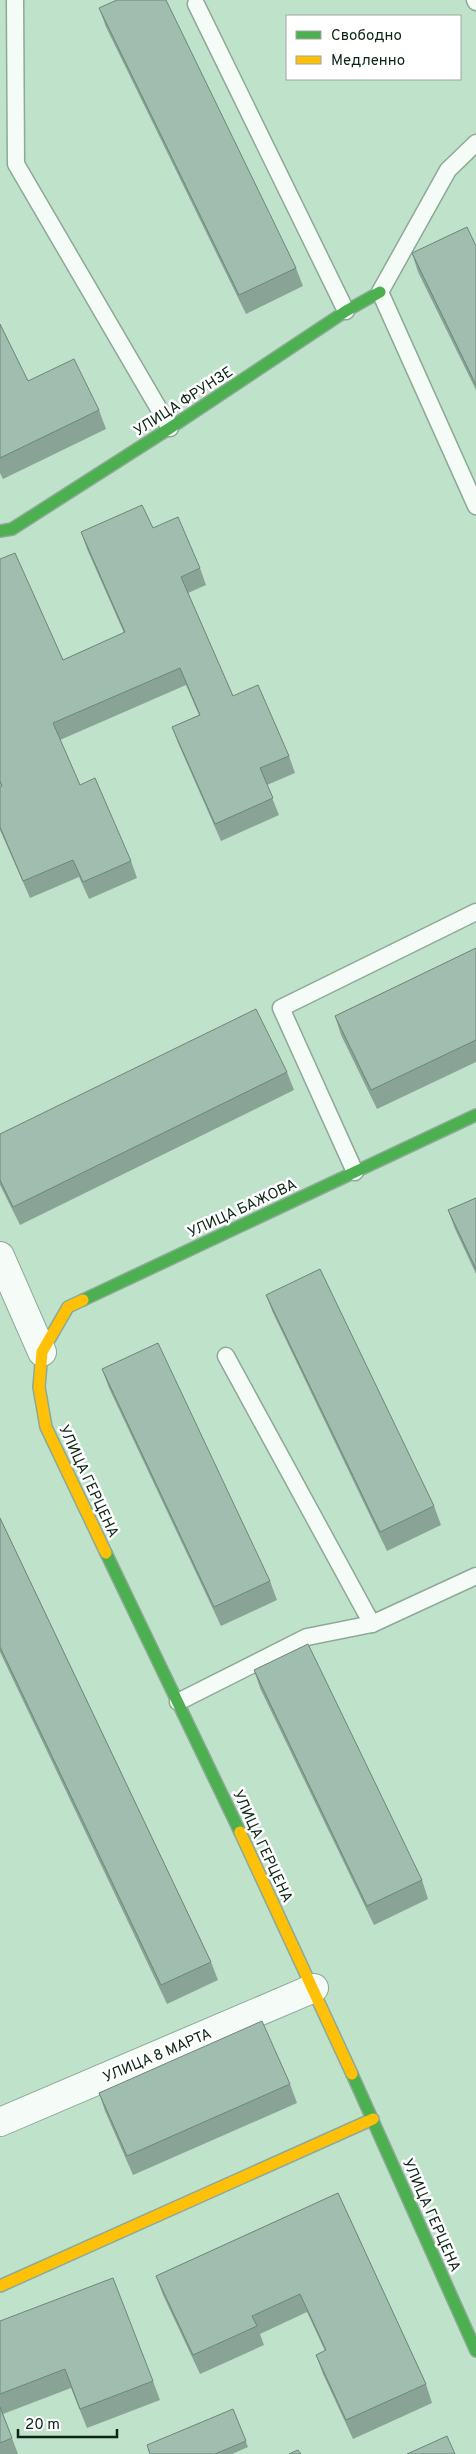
<svg xmlns="http://www.w3.org/2000/svg" width="476" height="2454" font-family="Overpass,sans-serif">
  <rect width="100%" height="100%" fill="#bfe2cb"/>
  <g fill="none" stroke-linecap="round" stroke-linejoin="round">
    <g stroke="#8ea997" stroke-width="19">
      <g id="lane">
        <path d="M 15,0 L 16,164 L 170,428"/>
        <path d="M 475,0 L 476,2"/>
        <path d="M 196,4 L 346,311"/>
        <path d="M 476,143 L 448,170 L 380,292 L 476,506"/>
        <path d="M 355,1172 L 281,1008 L 476,912"/>
        <path d="M 226,1356 L 372,1624"/>
        <path d="M 178,1702 L 307,1637 L 372,1624 L 476,1576"/>
      </g>
    </g>
    <g stroke="#8ea997" stroke-width="30">
      <g id="street">
        <path d="M 0,1256 L 42,1352"/>
        <path d="M 0,2122 L 314,1988"/>
      </g>
    </g>
    <g stroke="#8ea997" stroke-width="14">
      <g id="fast">
        <path d="M 0,531 L 12,529 L 170,428 L 346,311 L 380,292"/>
        <path d="M 83,1300 L 476,1115"/>
        <path d="M 106,1553 L 240,1832"/>
        <path d="M 352,2074 L 476,2351"/>
      </g>
    </g>
    <g stroke="#8ea997" stroke-width="14">
      <g id="slow">
        <path d="M 83,1300 L 68,1307 L 42,1352 L 39,1387 L 46,1427 L 106,1553"/>
        <path d="M 240,1832 L 352,2074"/>
        <path d="M 0,2286 L 373,2119"/>
      </g>
    </g>
    <use href="#lane" stroke="#f5fbf7" stroke-width="16"/>
    <use href="#street" stroke="#f5fbf7" stroke-width="28"/>
    <use href="#fast" stroke="#4caf50" stroke-width="11"/>
    <use href="#slow" stroke="#ffc107" stroke-width="11"/>
  </g>
  <g fill="#89a397">
    <path d="M 99,8 L 296,268 L 303,286 L 246,314 L 106,27 Z"/>
    <path d="M 476,246 L 476,390 L 418,272 L 412,253 Z"/>
    <path d="M 0,324 L 28,381 L 99,410 L 106,429 L 3,479 L 0,473 Z"/>
    <path d="M 153,528 L 200,568 L 206,585 L 188,593 L 233,696 L 289,756 L 295,773 L 267,785 L 279,815 L 221,841 L 178,743 L 172,727 L 199,715 L 186,685 L 60,740 L 80,785 L 131,861 L 137,878 L 89,899 L 79,877 L 30,898 L 0,830 L 0,787 L 1,787 L 0,784 L 0,559 L 63,660 L 124,633 L 87,549 L 81,532 Z"/>
    <path d="M 476,948 L 476,1062 L 377,1109 L 341,1035 L 335,1016 Z"/>
    <path d="M 287,1072 L 294,1090 L 20,1225 L 0,1185 L 0,1134 Z"/>
    <path d="M 476,1198 L 476,1274 L 455,1229 L 448,1210 Z"/>
    <path d="M 266,1295 L 434,1506 L 441,1525 L 387,1551 L 273,1313 Z"/>
    <path d="M 102,1369 L 270,1581 L 277,1600 L 221,1626 L 109,1388 Z"/>
    <path d="M 0,1518 L 211,1962 L 218,1980 L 167,2004 L 0,1652 Z"/>
    <path d="M 254,1670 L 422,1880 L 428,1899 L 374,1925 L 260,1688 Z"/>
    <path d="M 290,2084 L 297,2103 L 133,2175 L 105,2111 L 99,2093 Z"/>
    <path d="M 338,2193 L 426,2384 L 432,2403 L 353,2439 L 323,2374 L 316,2355 L 325,2351 L 307,2312 L 260,2334 L 264,2345 L 200,2374 L 163,2295 L 156,2276 Z"/>
    <path d="M 0,2321 L 153,2381 L 160,2400 L 87,2428 L 71,2388 L 3,2414 L 18,2454 L 0,2454 Z"/>
    <path d="M 233,2409 L 248,2447 L 232,2454 L 150,2454 Z"/>
  </g>
  <g fill="#9fbeb0" stroke="#6f857b">
    <path d="M 117,0 L 166,0 L 296,268 L 239,295 L 99,8 Z"/>
    <path d="M 467,227 L 476,246 L 476,385 L 412,253 Z"/>
    <path d="M 0,324 L 28,381 L 74,359 L 99,410 L 0,458 Z"/>
    <path d="M 142,505 L 153,528 L 178,517 L 200,568 L 181,577 L 233,696 L 258,685 L 289,756 L 260,768 L 273,798 L 215,824 L 172,727 L 200,715 L 180,668 L 53,723 L 80,785 L 95,778 L 131,861 L 83,882 L 73,860 L 23,881 L 0,827 L 0,787 L 2,786 L 0,781 L 0,559 L 15,553 L 63,660 L 125,632 L 81,532 Z"/>
    <path d="M 476,948 L 476,1040 L 371,1090 L 335,1016 Z"/>
    <path d="M 256,1009 L 287,1072 L 13,1207 L 0,1180 L 0,1134 Z"/>
    <path d="M 476,1198 L 476,1269 L 448,1210 Z"/>
    <path d="M 320,1269 L 434,1506 L 380,1532 L 266,1295 Z"/>
    <path d="M 158,1343 L 270,1581 L 214,1607 L 102,1369 Z"/>
    <path d="M 0,1518 L 211,1962 L 161,1985 L 0,1647 Z"/>
    <path d="M 308,1644 L 422,1880 L 367,1906 L 254,1670 Z"/>
    <path d="M 262,2021 L 290,2084 L 127,2156 L 99,2093 Z"/>
    <path d="M 338,2193 L 426,2384 L 346,2420 L 316,2355 L 326,2350 L 300,2294 L 252,2316 L 257,2326 L 193,2355 L 156,2276 Z"/>
    <path d="M 113,2278 L 153,2381 L 80,2409 L 65,2369 L 0,2394 L 0,2321 Z"/>
    <path d="M 0,2407 L 12,2438 L 0,2443 Z"/>
    <path d="M 233,2409 L 246,2441 L 215,2454 L 150,2454 L 147,2445 Z"/>
    <path d="M 447,2436 L 455,2454 L 407,2454 Z"/>
    <path d="M 298,2450 L 301,2454 L 289,2454 Z"/>
  </g>
  <g text-anchor="middle" stroke-width="5" stroke-linejoin="round" paint-order="stroke">
    <g font-size="15" fill="#0c2516" stroke="#fff">
      <text transform="translate(183 401) rotate(-33)" y="5">УЛИЦА ФРУНЗЕ</text>
      <text transform="translate(242 1208) rotate(-25)" y="5">УЛИЦА БАЖОВА</text>
      <text transform="translate(89 1481) rotate(65)" y="5">УЛИЦА ГЕРЦЕНА</text>
      <text transform="translate(263 1846) rotate(65)" y="5">УЛИЦА ГЕРЦЕНА</text>
      <text transform="translate(157 2055) rotate(-23)" y="5">УЛИЦА 8 МАРТА</text>
      <text transform="translate(432 2215) rotate(66)" y="5">УЛИЦА ГЕРЦЕНА</text>
    </g>
  </g>
  <rect x="286" y="15" width="175" height="65" fill="#ffffff" stroke="#9ea8a2"/>
  <rect x="296" y="31" width="25" height="8" fill="#4caf50" stroke="#9ea8a2"/>
  <text x="331" y="40" font-size="15" fill="#0c2516">Свободно</text>
  <rect x="296" y="56" width="25" height="8" fill="#ffc107" stroke="#9ea8a2"/>
  <text x="331" y="65" font-size="15" fill="#0c2516">Медленно</text>
  <path d="M18 2429v8h99v-8" fill="none" stroke="#0c2516" stroke-width="2.5"/>
  <text x="25" y="2429" font-size="15" fill="#0c2516" stroke="#ffffff" stroke-width="4" paint-order="stroke">20 m</text>
</svg>
